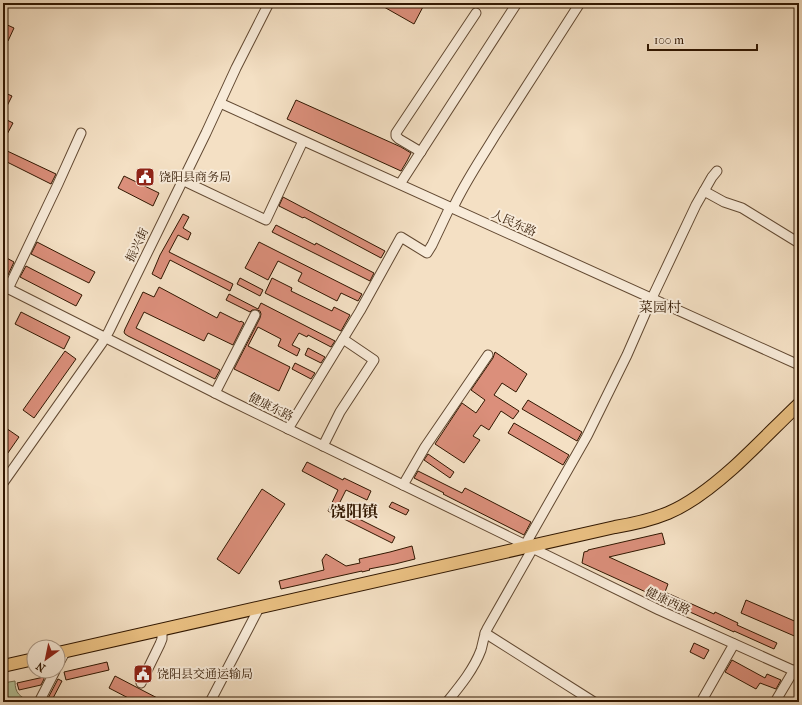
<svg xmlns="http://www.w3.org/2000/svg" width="802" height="705" font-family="'IM FELL French Canon','Noto Serif SC',serif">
  <rect width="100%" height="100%" fill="#f4e0c4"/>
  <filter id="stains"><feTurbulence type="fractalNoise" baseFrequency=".005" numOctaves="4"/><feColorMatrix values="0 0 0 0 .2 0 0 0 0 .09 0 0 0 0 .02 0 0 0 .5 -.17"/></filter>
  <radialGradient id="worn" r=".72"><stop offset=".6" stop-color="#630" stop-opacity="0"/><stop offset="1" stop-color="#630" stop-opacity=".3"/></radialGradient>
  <path fill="#b5c399" stroke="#736d4d" d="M 15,681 C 15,694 20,696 30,702 L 3,702 L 3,683 Z"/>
  <g fill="#db8f7b" stroke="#311701">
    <path d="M 377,3 L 425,3 L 414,24 Z"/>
    <path d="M 3,23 L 14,28 L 8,41 L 3,38 Z"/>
    <path d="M 3,92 L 12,96 L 7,106 L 3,104 Z"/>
    <path d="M 296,100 L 401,147 L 411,153 L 407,161 L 401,171 L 287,119 Z"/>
    <path d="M 3,118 L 13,123 L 3,142 Z"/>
    <path d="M 3,149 L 56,174 L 51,184 L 3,160 Z"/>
    <path d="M 124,176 L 159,193 L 153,206 L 118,188 Z"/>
    <path d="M 283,197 L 385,251 L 381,258 L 304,217 L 303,218 L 279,206 Z"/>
    <path d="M 183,214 L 189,217 L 183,228 L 191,233 L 188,240 L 178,235 L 169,252 L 233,284 L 230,291 L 170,260 L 161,279 L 152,274 L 160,255 Z"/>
    <path d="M 276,225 L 315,245 L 316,243 L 374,273 L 370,281 L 272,232 Z"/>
    <path d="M 37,242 L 95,272 L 89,283 L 31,254 Z"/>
    <path d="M 259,242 L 362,294 L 358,301 L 341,293 L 337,301 L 298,281 L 302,273 L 278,261 L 268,280 L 245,268 Z"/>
    <path d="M 3,256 L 14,262 L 8,275 L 3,272 Z"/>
    <path d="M 26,266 L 82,295 L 76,306 L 20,277 Z"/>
    <path d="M 240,278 L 263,290 L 260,296 L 237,284 Z"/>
    <path d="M 272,278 L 292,288 L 291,291 L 332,311 L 334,307 L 350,315 L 341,331 L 265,293 Z"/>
    <path d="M 159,287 L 217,318 L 220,312 L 240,322 L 241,321 L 244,323 L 233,345 L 208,333 L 204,341 L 144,312 L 136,328 L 220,370 L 215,379 L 128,336 L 125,334 L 124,332 L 125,329 L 143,292 L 154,297 Z"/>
    <path d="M 229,294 L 258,309 L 261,303 L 335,341 L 331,347 L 308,335 L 307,337 L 299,333 L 292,345 L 300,349 L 297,356 L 278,346 L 281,339 L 258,327 L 248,346 L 290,367 L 279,391 L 234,369 L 260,318 L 261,314 L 260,311 L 257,310 L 252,310 L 250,312 L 226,300 Z"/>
    <path d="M 21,312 L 70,337 L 64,349 L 15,324 Z"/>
    <path d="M 308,348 L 325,357 L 321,363 L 305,355 Z"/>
    <path d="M 65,351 L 76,359 L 34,418 L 23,410 Z"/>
    <path d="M 495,352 L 527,374 L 516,392 L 502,383 L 494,395 L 519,411 L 513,419 L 501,411 L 489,430 L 481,425 L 473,436 L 480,440 L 464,463 L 435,444 L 462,403 L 476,413 L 485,400 L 471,390 L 493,358 Z"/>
    <path d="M 295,363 L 315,373 L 311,379 L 292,369 Z"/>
    <path d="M 528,400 L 582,432 L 577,441 L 522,409 Z"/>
    <path d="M 514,423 L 569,455 L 563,465 L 508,433 Z"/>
    <path d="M 3,426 L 19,437 L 3,460 Z"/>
    <path d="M 428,454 L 454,472 L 450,478 L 424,460 Z"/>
    <path d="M 307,462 L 343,480 L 344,478 L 371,491 L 367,500 L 346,490 L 337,508 L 395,537 L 392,543 L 328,511 L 338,490 L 302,471 Z"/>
    <path d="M 418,471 L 462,493 L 465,488 L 531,522 L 524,535 L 443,494 L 444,493 L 414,478 Z"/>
    <path d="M 262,489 L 285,504 L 239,574 L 217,559 Z"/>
    <path d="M 392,502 L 409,510 L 406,515 L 389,507 Z"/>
    <path d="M 662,533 L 665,544 L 609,557 L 668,584 L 665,592 L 714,614 L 715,612 L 738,623 L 737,625 L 777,643 L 774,649 L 734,631 L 734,632 L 582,563 L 584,552 L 588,551 L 588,550 Z"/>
    <path d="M 412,546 L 415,559 L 395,564 L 369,569 L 370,570 L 362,572 L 362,571 L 281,589 L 279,581 L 324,570 L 322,560 L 326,554 L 346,566 L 360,563 L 359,559 L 390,552 Z"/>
    <path d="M 746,600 L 799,623 L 799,638 L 741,613 Z"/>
    <path d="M 694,643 L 709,650 L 704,659 L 690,652 Z"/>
    <path d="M 732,660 L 765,678 L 767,674 L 781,680 L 776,689 L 760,683 L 756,689 L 725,672 Z"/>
    <path d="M 107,662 L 109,670 L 66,680 L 64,672 Z"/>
    <path d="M 115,676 L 138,688 L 165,702 L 136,702 L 109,688 Z"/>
    <path d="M 44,677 L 44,679 L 41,685 L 19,690 L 17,683 Z"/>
    <path d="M 58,679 L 62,681 L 51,702 L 46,702 Z"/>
  </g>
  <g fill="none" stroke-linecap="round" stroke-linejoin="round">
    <g stroke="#624932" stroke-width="11">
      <g id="minor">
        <path d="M 220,103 L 799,365"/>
        <path d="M 421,152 L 399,139 L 396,136 L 396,133 L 476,13"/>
        <path d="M 182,180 L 266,220 L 303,141"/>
        <path d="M 400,184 L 517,3"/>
        <path d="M 704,191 L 724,202 L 742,208 L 799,243"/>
        <path d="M 453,208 C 465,182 481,159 496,134 C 524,90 552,47 580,3"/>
        <path d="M 3,286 L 227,399 L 659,610 L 799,673"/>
        <path d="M 8,289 L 58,184 L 81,133"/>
        <path d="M 215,393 L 255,315"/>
        <path d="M 288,429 L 360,311 L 401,237 L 427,253 L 432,245 L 450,207"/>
        <path d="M 323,446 L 340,412 L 374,360 L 343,339"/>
        <path d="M 3,483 L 102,343 L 109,331 L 206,133 L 236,68 L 269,3"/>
        <path d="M 403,485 L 425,447 L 488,355"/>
        <path d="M 525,545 L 587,436 L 627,355 L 652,298 L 696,205 L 712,177 L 717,171"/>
        <path d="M 485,633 L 594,702"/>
        <path d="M 58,665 L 65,652"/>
        <path d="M 141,683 L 160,644 L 162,639 L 162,630"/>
        <path d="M 39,702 L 55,671"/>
        <path d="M 210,702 L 259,608"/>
        <path d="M 447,702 C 460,686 474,669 481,650 C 483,643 484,635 487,629 L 533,548"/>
        <path d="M 701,702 L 734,644"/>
        <path d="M 775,702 L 794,670"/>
      </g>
    </g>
    <g stroke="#311701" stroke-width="14">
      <g id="major">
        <path d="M 58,653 L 615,527 C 633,524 651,520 668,513 C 692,503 714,485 733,468 C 756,447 777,425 799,404"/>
        <path d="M 3,666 L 34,659"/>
      </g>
    </g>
    <use href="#minor" stroke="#f8ebd9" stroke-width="9"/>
    <use href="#major" stroke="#eac082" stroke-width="12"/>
  </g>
  <defs>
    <g id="civic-square" transform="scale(1)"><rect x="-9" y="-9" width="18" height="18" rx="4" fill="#8f2418" stroke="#f8ebd9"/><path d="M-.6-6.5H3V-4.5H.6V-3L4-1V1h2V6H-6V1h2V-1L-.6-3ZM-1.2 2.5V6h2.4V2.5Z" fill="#fff"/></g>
  </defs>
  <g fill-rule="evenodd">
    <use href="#civic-square" x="145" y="177"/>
    <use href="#civic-square" x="143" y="674"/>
  </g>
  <g text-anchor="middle" stroke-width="4" stroke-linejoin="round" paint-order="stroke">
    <g font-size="12" fill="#311701" stroke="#f8ebd9" text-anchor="start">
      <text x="159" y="181">饶阳县商务局</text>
      <text x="157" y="678">饶阳县交通运输局</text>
    </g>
    <g font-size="12" fill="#311701" stroke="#f8ebd9">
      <text transform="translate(514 223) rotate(24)" y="4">人民东路</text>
      <text transform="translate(137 245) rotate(-64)" y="4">振兴街</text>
      <text transform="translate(271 407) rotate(26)" y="4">健康东路</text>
      <text transform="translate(668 601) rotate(25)" y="4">健康西路</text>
    </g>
    <g font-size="14" fill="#311701" stroke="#f8ebd9">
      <text x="660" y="312">菜园村</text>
    </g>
    <g font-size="16" font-weight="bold" fill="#311701" stroke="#f8ebd9">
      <text x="354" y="517">饶阳镇</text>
    </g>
  </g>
  <rect width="802" height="705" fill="none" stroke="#f4e0c4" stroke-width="16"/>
  <rect x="4" y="4" width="794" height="697" fill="none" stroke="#311701" stroke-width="2"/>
  <rect x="8" y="8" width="786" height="689" fill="none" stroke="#311701"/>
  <g transform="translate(46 659) rotate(213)"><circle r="19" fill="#f8ebd9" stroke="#a89683"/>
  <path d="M0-3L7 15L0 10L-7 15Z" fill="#8f2418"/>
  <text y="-6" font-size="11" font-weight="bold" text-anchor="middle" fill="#311701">N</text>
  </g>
  <path d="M648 44v6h109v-6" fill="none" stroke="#311701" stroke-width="2"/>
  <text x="654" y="44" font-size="12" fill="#311701" stroke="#f8ebd9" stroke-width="3" paint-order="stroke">100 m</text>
  <rect width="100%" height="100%" filter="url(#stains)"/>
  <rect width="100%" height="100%" fill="url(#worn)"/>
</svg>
